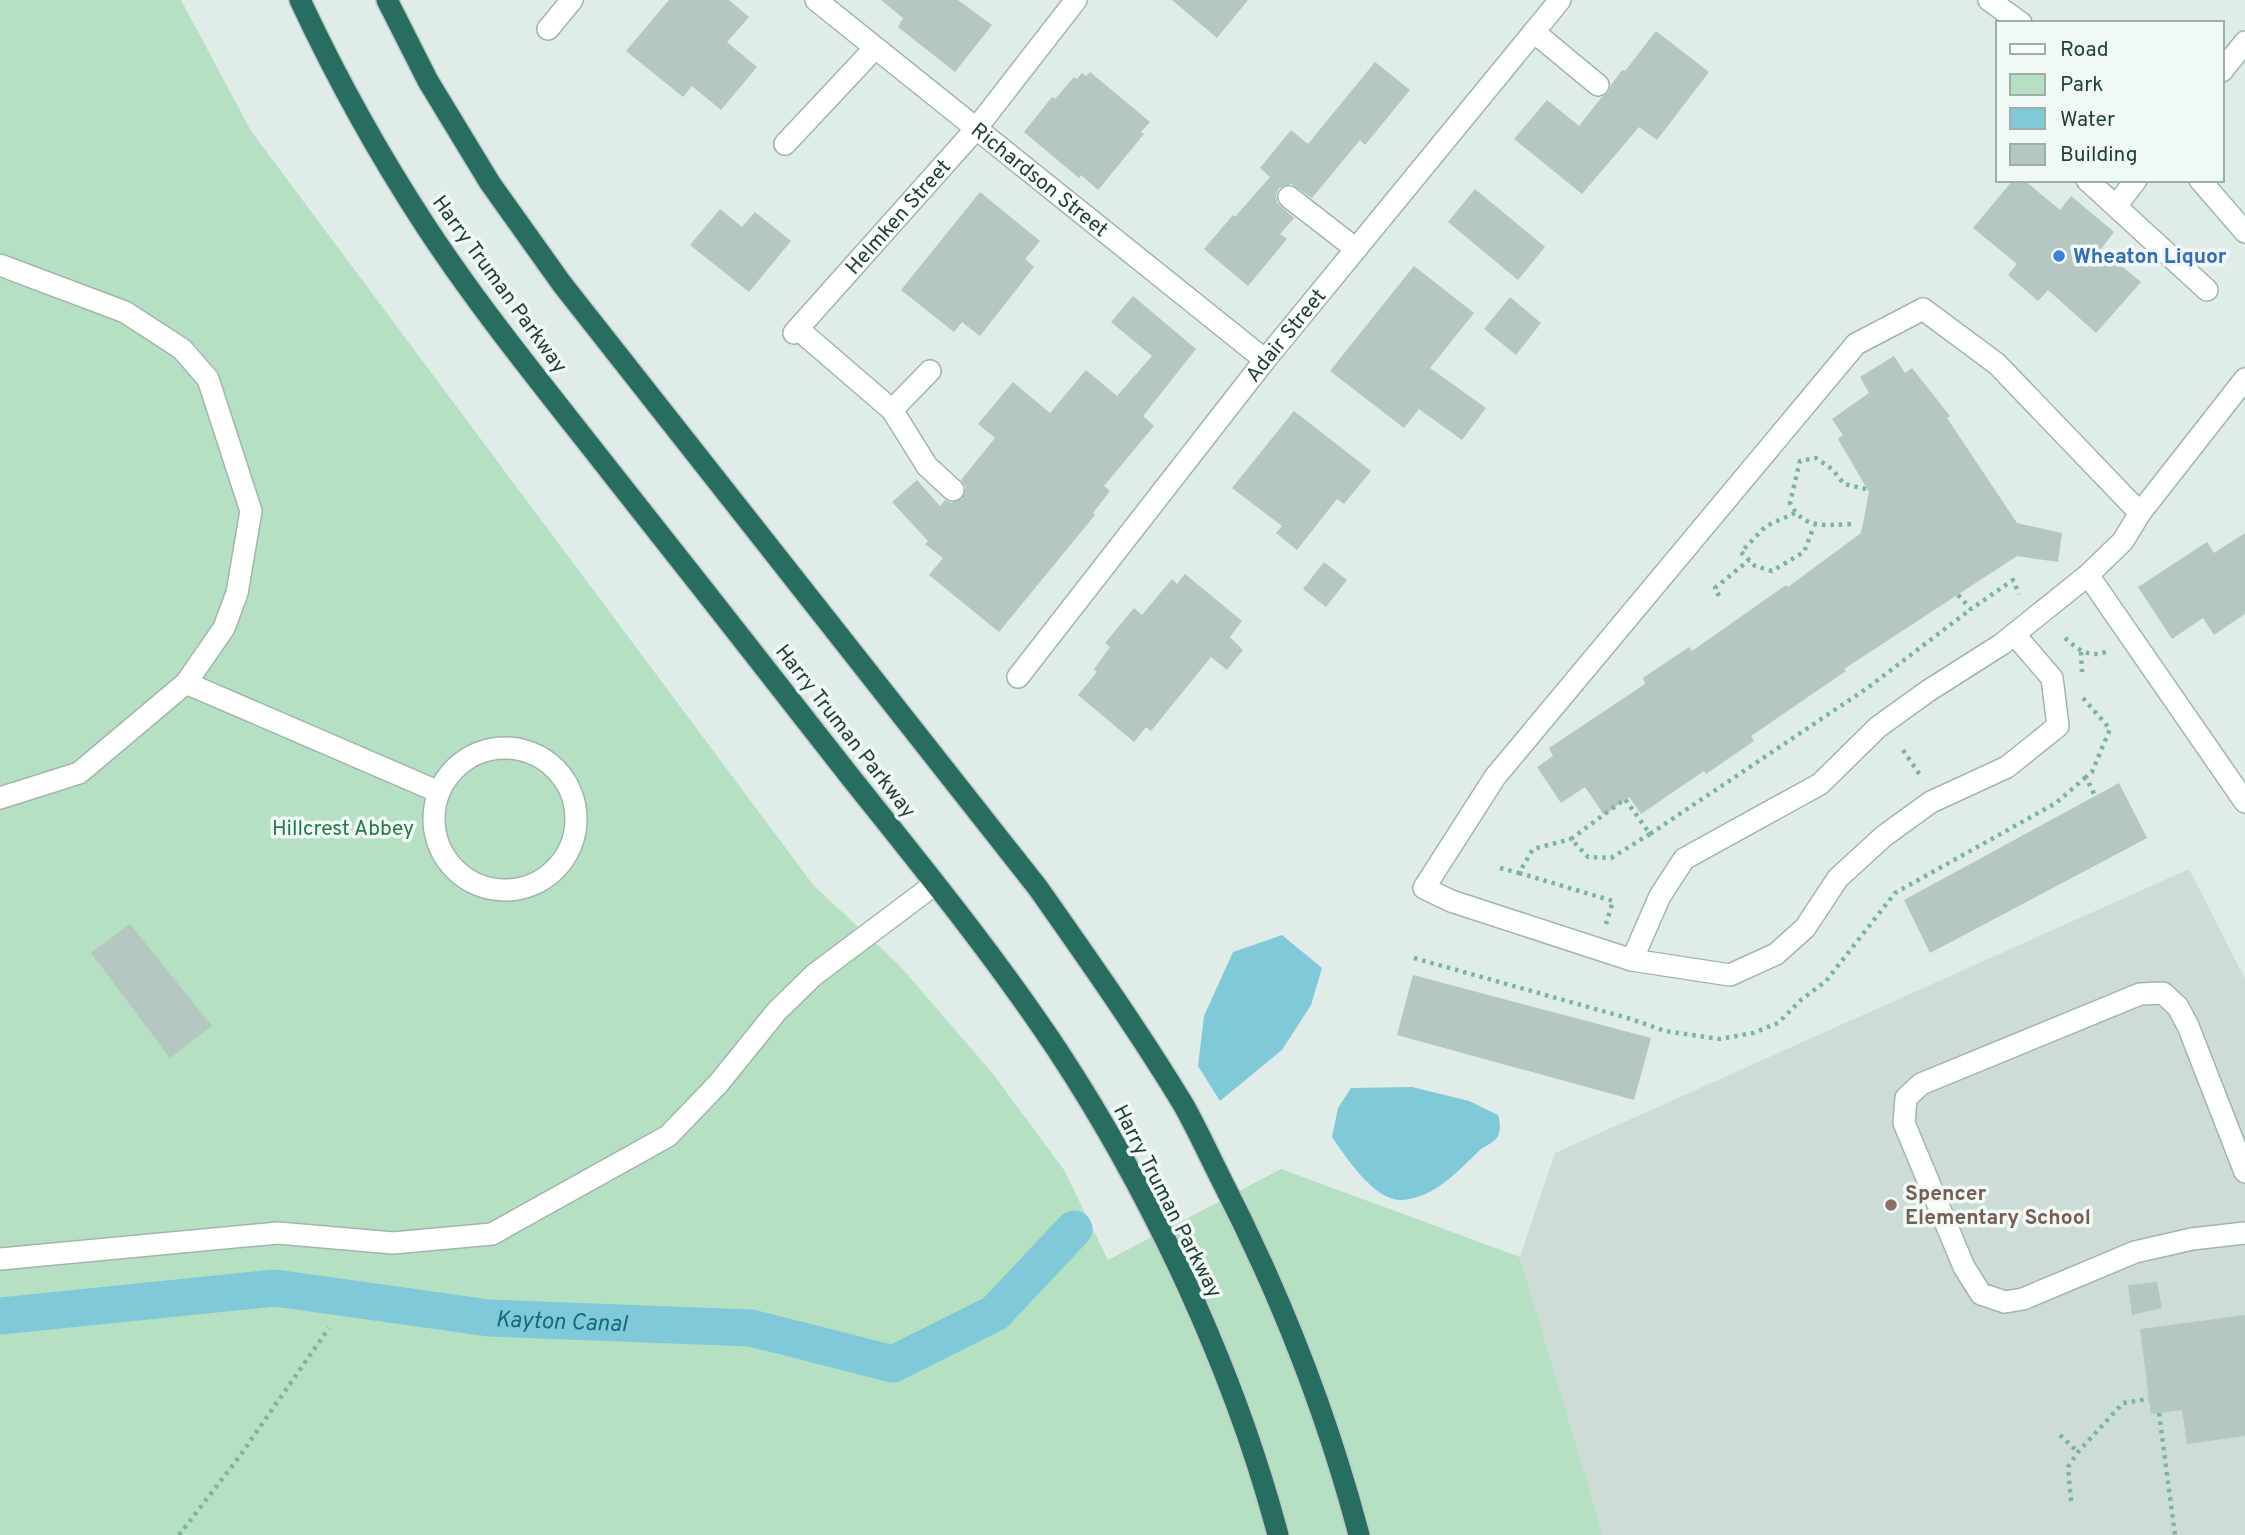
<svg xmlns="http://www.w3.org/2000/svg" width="2245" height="1535" font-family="Overpass,sans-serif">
  <rect width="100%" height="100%" fill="#dfece7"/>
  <path fill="#cddcd6" d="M 2189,869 L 2245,979 L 2245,1535 L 1603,1535 L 1520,1257 L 1555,1153 Z"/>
  <path fill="#b5e0c2" d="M 0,0 L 181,0 L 251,131 L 814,886 L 900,966 L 993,1074 L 1064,1170 L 1108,1260 L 1281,1169 L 1520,1257 L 1603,1535 L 0,1535 Z"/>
  <g fill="#80c9d8">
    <path d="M 1282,935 L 1322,968 L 1311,1005 L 1282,1050 L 1220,1101 L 1198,1066 L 1204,1016 L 1233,952 Z"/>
    <path d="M 1412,1087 L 1469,1101 L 1498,1115 C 1500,1122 1501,1129 1498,1136 C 1495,1142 1487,1145 1481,1149 C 1459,1170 1435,1198 1402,1200 C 1374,1201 1346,1157 1332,1137 L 1338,1108 L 1351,1088 Z"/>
  </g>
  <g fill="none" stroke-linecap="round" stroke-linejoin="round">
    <path stroke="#80c9d8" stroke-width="37" id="s1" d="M 0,1316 L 275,1288 L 489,1318 L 751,1328 L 893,1364 L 995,1313 L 1074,1229"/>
  </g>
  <g fill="#b4c7c0">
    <path d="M 669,0 L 729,0 L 749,17 L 727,42 L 757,67 L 721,110 L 692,86 L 683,97 L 626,51 Z"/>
    <path d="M 881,0 L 958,0 L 992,25 L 955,72 L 898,27 L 903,18 Z"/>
    <path d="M 1172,0 L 1248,0 L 1217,38 Z"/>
    <path d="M 1656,31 L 1709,72 L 1657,140 L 1639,127 L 1582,194 L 1514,139 L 1547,100 L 1579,126 L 1601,98 L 1608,93 L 1611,85 L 1622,70 L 1625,71 Z"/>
    <path d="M 1375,62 L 1410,90 L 1365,145 L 1360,140 L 1312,198 L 1291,184 L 1279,188 L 1276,195 L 1277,203 L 1294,218 L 1280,234 L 1287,239 L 1248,286 L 1204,249 L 1233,215 L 1235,217 L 1270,177 L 1260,168 L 1291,130 L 1308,144 Z"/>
    <path d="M 1090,72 L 1150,122 L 1141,132 L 1144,134 L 1098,190 L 1081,175 L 1079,178 L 1024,132 L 1052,97 L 1055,99 L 1074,77 L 1077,79 L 1082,73 L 1086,76 Z"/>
    <path d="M 2013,180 L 2024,180 L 2060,210 L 2071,196 L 2114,232 L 2101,249 L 2141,282 L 2096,333 L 2048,290 L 2038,301 L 2008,275 L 2017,264 L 1973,228 Z"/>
    <path d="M 1475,189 L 1545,247 L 1518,280 L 1448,222 Z"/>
    <path d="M 980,192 L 1040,241 L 1025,259 L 1034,267 L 980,336 L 962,322 L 954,332 L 901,290 Z"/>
    <path d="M 720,209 L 742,227 L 755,212 L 791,241 L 749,292 L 690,245 Z"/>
    <path d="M 1414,266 L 1474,313 L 1430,368 L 1486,408 L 1462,440 L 1419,409 L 1404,428 L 1330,371 Z"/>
    <path d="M 1133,296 L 1196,349 L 1143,416 L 1154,426 L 1104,486 L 1110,491 L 1093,513 L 1095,515 L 999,632 L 929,575 L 943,558 L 925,544 L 928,541 L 892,502 L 917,480 L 940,506 L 945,500 L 951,503 L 962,499 L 966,487 L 961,480 L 995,438 L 978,424 L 1013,382 L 1050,413 L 1086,370 L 1117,396 L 1152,356 L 1111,322 Z"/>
    <path d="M 1510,297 L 1541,323 L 1516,355 L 1484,329 Z"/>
    <path d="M 1894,356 L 1905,373 L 1912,368 L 1950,416 L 1947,418 L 2017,523 L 2062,533 L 2058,562 L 2017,556 L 1844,669 L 1846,671 L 1751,736 L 1754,741 L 1706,774 L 1704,771 L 1641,814 L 1629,797 L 1604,815 L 1585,787 L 1561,803 L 1537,767 L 1553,756 L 1549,748 L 1645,684 L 1643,678 L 1689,647 L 1692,651 L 1786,585 L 1788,587 L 1861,533 L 1869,492 L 1838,439 L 1843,435 L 1832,419 L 1869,393 L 1860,377 Z"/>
    <path d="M 1294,411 L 1371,471 L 1344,504 L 1337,499 L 1297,550 L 1276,533 L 1282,526 L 1232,488 Z"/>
    <path d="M 2245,533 L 2245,614 L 2214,635 L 2203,618 L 2172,639 L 2138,587 L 2207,542 L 2214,553 Z"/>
    <path d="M 1324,562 L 1347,580 L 1326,607 L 1303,589 Z"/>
    <path d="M 1185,574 L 1242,621 L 1230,637 L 1243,650 L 1227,670 L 1211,657 L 1151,731 L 1146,727 L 1134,742 L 1078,695 L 1097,672 L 1094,669 L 1110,647 L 1105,643 L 1134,608 L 1142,615 L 1172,579 L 1177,584 Z"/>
    <path d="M 2119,783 L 2147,838 L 1930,953 L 1904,900 Z"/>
    <path d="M 130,924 L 212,1026 L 170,1058 L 91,953 Z"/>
    <path d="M 1413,975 L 1651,1038 L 1634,1100 L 1397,1035 Z"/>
    <path d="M 2157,1282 L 2162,1308 L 2132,1315 L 2128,1285 Z"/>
    <path d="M 2245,1315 L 2245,1436 L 2187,1444 L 2182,1410 L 2151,1414 L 2140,1329 Z"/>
  </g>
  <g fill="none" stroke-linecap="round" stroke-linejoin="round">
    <g stroke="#a1b5af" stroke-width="24">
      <g id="lane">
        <path d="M 1534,32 L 1598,85"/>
        <path d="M 785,144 L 875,48"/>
        <path d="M 2087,180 L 2207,290"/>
        <path d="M 1289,197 L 1356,249"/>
        <path d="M 2116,206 L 2136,180"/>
        <path d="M 0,265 L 125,312 L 182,349 L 208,379 L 251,511 L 237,593 L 224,628 L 186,683 L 79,773 L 0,798"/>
        <path d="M 798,329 L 892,410 L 927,466 L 953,490"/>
        <path d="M 892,410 L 930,371"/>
        <path d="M 2140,513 L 1997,364 L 1923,309 L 1856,344 L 1495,777 L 1424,888 L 1451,901 L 1632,960 L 1660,896 L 1684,859 L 1820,784 L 1878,727 L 1928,691 L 2002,644 L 2088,575 L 2123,541 L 2140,513 L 2245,379"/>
        <path d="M 2088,575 L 2245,802"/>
        <path d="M 186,683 L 439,792"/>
        <circle cx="505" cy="819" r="71"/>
        <path d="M 1632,960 L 1730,975 L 1776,954 L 1805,928 L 1838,878 L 1884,836 L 1931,802 L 2007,767 L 2058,726 L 2052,678 L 2014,634"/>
        <path d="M 2245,1172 L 2188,1026 L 2178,1007 L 2163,993 L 2140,994 L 1921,1084 L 1906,1098 L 1904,1123 L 1964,1267 L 1981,1294 L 2005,1302 L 2023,1299 L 2135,1252 L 2192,1239 L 2245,1233"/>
        <path d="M 0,1259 L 278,1233 L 393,1243 L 492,1234 L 668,1136 L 718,1084 L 777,1011 L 814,975 L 935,884"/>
      </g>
    </g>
    <g stroke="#a1b5af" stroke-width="24">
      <g id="street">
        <path id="s2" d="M 816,0 L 1265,360"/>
        <path d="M 548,29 L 572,0"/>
        <path d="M 2222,71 L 2245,42"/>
        <path id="s3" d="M 794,333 L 975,130 L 1076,0"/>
        <path id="s4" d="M 1018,677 L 1265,360 L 1560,0"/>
      </g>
    </g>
    <g stroke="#9cb9b0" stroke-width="24">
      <g id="secondary">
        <path d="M 1989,0 L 2021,23"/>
        <path d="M 2200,180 L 2245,232"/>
      </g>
    </g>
    <g stroke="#c0c9c7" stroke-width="24">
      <g id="highway">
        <path d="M 300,0 C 336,77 378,153 425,225 C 482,312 549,393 613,475 C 693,576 773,678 852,779 C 923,868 995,956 1058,1051 C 1152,1194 1234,1369 1278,1535"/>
        <path d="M 387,0 L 428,81 L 490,183 L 562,284 L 1038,888 C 1088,959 1138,1030 1183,1104 C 1196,1127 1207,1151 1219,1175 C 1278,1289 1326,1410 1359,1535"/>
      </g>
    </g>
    <g stroke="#7cb4a4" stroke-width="4.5" stroke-dasharray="3.5 5" stroke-linecap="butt">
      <path d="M 1795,513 L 1766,526 L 1741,552 L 1755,566 L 1772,571 L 1804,552 L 1814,526"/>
      <path d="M 1851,524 C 1824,525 1804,530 1790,503 L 1800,461 L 1816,458 L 1832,469 L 1844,484 L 1870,490"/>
      <path d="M 1958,595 L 1971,609 L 2013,580 L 2019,594"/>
      <path d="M 1719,596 L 1715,588 L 1749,560"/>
      <path d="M 2065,638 C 2078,650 2090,659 2108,651"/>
      <path d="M 2081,652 L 2082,672"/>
      <path d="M 2083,698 L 2110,729 L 2092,772 L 2086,777 L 2095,796"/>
      <path d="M 1903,750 L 1922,778"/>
      <path d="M 1650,834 L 1611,858 L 1588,857 L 1571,839 L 1625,799 L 1650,834 L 1866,689 L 1971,609"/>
      <path d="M 1500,868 L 1519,873 L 1533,849 L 1571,839"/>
      <path d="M 1519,873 L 1613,901 L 1606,924"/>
      <path d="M 1414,958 L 1631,1019 L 1665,1031 L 1720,1039 L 1753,1033 L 1778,1023 L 1801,1000 L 1826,981 L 1895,893 L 2056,803 L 2086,777"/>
      <path d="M 2159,1413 L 2175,1535"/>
      <path d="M 2060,1435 L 2078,1452"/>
      <path d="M 2071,1501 L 2068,1467 L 2078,1452 L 2123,1403 L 2149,1399"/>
      <path d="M 179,1535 L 239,1457 L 329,1328"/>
    </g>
    <use href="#lane" stroke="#fff" stroke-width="21"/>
    <use href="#street" stroke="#fff" stroke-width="21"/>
    <use href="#secondary" stroke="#fff" stroke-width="21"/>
    <use href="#highway" stroke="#276e61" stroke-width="21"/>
  </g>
  <circle fill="#3f7fe0" stroke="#f0f9f5" stroke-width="2.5" cx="2059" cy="256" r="7"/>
  <circle fill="#8d6e63" stroke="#f0f9f5" stroke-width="2.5" cx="1891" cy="1205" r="7"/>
  <g text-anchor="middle" stroke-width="7" stroke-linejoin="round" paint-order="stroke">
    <g font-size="21" fill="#1e3f37" stroke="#f0f9f5">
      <text dy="7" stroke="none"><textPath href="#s2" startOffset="287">Richardson Street</textPath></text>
      <text dy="7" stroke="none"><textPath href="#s3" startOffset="156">Helmken Street</textPath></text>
      <text transform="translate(500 284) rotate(54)" y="7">Harry Truman Parkway</text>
      <text dy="7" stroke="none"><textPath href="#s4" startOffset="434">Adair Street</textPath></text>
      <text transform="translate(846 731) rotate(52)" y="7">Harry Truman Parkway</text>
      <text transform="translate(1168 1201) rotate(63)" y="7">Harry Truman Parkway</text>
    </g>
    <g font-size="21" font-weight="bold" fill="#366cbe" stroke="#f0f9f5" text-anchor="start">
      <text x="2073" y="263">Wheaton Liquor</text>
    </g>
    <g font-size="21" fill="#247a47" stroke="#f0f9f5">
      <text x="343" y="835">Hillcrest Abbey</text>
    </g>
    <g font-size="21" font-weight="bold" fill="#785e54" stroke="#f0f9f5" text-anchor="start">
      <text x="1905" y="1200">Spencer<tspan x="1905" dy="24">Elementary School</tspan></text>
    </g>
    <g font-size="23" font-style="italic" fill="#126c81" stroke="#f0f9f5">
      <text dy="8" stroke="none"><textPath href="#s1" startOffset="565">Kayton Canal</textPath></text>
    </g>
  </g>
  <rect x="1996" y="21" width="228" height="161" fill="#f0f9f5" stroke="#9cafa9" stroke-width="2"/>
  <rect x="2010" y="44" width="35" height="10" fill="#ffffff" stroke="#9cafa9" stroke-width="2"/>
  <text x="2060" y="56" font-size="21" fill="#1e3f37">Road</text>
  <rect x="2010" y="74" width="35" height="21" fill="#b5e0c2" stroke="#9cafa9" stroke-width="2"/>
  <text x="2060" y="91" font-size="21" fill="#1e3f37">Park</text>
  <rect x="2010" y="108" width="35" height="21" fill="#80c9d8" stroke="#9cafa9" stroke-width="2"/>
  <text x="2060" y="126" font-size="21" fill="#1e3f37">Water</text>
  <rect x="2010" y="144" width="35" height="21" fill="#b4c7c0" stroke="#9cafa9" stroke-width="2"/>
  <text x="2060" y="161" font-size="21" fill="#1e3f37">Building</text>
</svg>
